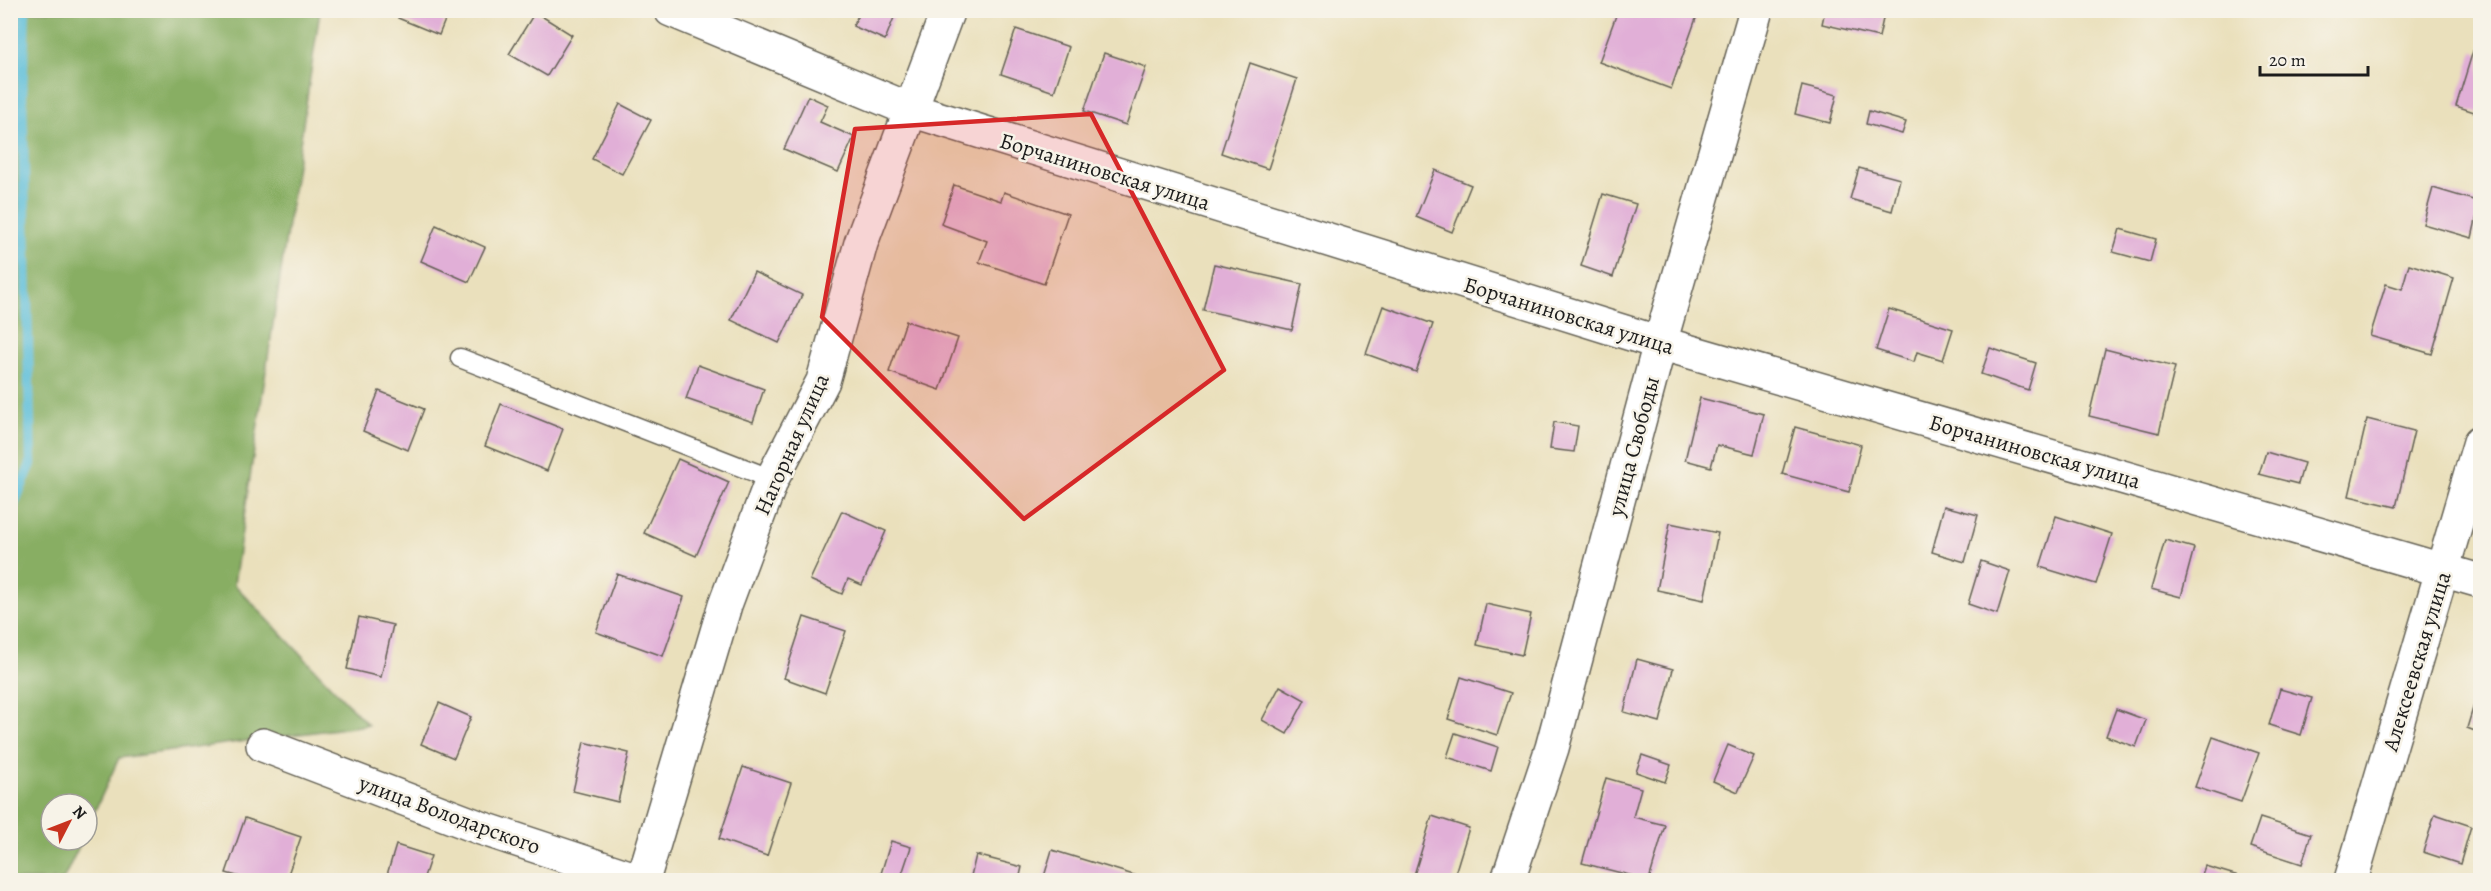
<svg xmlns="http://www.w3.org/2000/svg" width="2491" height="891" font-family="Alegreya,serif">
  <rect width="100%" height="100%" fill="#f7f3e8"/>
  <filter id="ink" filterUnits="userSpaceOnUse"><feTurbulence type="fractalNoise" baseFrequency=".0167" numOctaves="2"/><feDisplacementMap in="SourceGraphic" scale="12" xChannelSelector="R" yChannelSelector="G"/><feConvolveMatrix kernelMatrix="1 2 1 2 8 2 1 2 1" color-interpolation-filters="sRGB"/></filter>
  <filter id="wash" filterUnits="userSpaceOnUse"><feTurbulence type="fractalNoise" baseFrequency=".008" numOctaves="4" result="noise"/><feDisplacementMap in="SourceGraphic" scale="24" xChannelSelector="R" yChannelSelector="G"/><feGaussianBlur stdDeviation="1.35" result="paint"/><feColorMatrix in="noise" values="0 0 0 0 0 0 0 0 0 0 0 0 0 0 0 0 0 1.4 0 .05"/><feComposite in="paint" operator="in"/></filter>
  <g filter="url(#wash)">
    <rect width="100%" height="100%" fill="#eae0bc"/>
    <path fill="#88ae64" stroke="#526540" stroke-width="1.5" d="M 10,11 L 320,11 L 234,584 L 368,725 L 119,758 L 87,828 L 87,804 L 51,804 L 51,840 L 82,840 L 63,880 L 11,880 Z"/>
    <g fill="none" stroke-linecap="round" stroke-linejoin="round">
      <path stroke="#5abdd9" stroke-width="10" d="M 10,513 L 31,464 L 22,94 L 25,10"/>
    </g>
    <g id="blocks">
      <g fill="#e1afd7">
        <path d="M 401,10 L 449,10 L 439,35 L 398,18 Z"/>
        <path d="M 897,10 L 885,40 L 853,26 L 859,13 L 853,10 Z"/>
        <path d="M 1618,10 L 1699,10 L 1671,89 L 1599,62 Z"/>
        <path d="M 1825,10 L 1885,10 L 1879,37 L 1822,24 Z"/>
        <path d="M 535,12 L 572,35 L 547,76 L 509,54 Z"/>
        <path d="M 1016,29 L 1069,47 L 1054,92 L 1001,74 Z"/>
        <path d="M 2473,51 L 2480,54 L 2480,114 L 2456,106 Z"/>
        <path d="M 1104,53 L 1146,67 L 1126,125 L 1084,111 Z"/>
        <path d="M 1250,63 L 1297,79 L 1268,169 L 1221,153 Z"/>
        <path d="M 1802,86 L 1837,95 L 1830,123 L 1795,114 Z"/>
        <path d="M 808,96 L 828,105 L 820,122 L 854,137 L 838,172 L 784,149 Z"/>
        <path d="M 620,104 L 651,120 L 622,174 L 592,159 Z"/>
        <path d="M 1869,111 L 1906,122 L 1902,134 L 1866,124 Z"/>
        <path d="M 1859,168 L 1900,179 L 1892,211 L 1850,199 Z"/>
        <path d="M 1435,170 L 1471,185 L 1452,232 L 1416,217 Z"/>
        <path d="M 954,185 L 1001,201 L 1004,192 L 1068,214 L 1044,284 L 979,262 L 987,241 L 941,224 Z"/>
        <path d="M 2433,188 L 2480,202 L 2472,238 L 2423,224 Z"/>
        <path d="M 1603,194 L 1636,204 L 1613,277 L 1581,266 Z"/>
        <path d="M 436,225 L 485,247 L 469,282 L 421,261 Z"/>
        <path d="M 2120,229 L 2156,239 L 2150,262 L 2113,252 Z"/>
        <path d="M 1214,264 L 1302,284 L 1292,330 L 1203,310 Z"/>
        <path d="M 2409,264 L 2454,278 L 2432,354 L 2370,336 L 2386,284 L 2402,289 Z"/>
        <path d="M 754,272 L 802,295 L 779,343 L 731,320 Z"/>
        <path d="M 1383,306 L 1433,324 L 1416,372 L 1366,354 Z"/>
        <path d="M 1889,309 L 1953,329 L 1943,360 L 1917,352 L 1914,362 L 1876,350 Z"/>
        <path d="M 906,321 L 958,338 L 940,390 L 889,372 Z"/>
        <path d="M 1990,348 L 2036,363 L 2028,390 L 1981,374 Z"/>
        <path d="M 2105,349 L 2175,367 L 2159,433 L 2089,416 Z"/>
        <path d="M 698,365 L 764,389 L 753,422 L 686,399 Z"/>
        <path d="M 379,391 L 424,409 L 408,450 L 363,431 Z"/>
        <path d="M 1700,398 L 1764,414 L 1754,454 L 1717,445 L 1711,467 L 1685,460 Z"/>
        <path d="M 501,404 L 563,429 L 547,471 L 485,446 Z"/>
        <path d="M 2367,419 L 2414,431 L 2396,507 L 2349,496 Z"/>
        <path d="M 1554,422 L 1578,426 L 1574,452 L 1550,449 Z"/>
        <path d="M 1795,427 L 1861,445 L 1849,492 L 1782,474 Z"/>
        <path d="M 2266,452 L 2304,463 L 2298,484 L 2259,474 Z"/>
        <path d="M 678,459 L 729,482 L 696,556 L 644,533 Z"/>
        <path d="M 1944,506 L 1978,515 L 1965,562 L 1932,552 Z"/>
        <path d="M 842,511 L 886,531 L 862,585 L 848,579 L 842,594 L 810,580 Z"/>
        <path d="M 2056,516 L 2112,534 L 2096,584 L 2040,567 Z"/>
        <path d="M 1670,523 L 1718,533 L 1704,600 L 1657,590 Z"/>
        <path d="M 2165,540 L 2194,548 L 2181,597 L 2151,589 Z"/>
        <path d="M 1981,561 L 2010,571 L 1997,614 L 1968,604 Z"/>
        <path d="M 617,574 L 684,597 L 663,656 L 596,632 Z"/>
        <path d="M 1486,604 L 1531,614 L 1522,655 L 1477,645 Z"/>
        <path d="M 359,617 L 393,625 L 381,677 L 347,669 Z"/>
        <path d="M 804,617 L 846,631 L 825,693 L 784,678 Z"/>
        <path d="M 1637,659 L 1673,669 L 1660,722 L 1624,712 Z"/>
        <path d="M 1461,677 L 1511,693 L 1497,735 L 1448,719 Z"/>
        <path d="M 2480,685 L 2480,733 L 2467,728 Z"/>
        <path d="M 1280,686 L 1305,700 L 1287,734 L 1262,720 Z"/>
        <path d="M 2280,689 L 2312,698 L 2301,735 L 2269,725 Z"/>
        <path d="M 439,703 L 471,717 L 454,758 L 421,744 Z"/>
        <path d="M 2116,709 L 2146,720 L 2136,747 L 2106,736 Z"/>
        <path d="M 1455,733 L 1498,747 L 1491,771 L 1447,757 Z"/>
        <path d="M 2213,737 L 2259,753 L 2241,802 L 2195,787 Z"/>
        <path d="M 584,742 L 629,753 L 618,802 L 573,791 Z"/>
        <path d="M 1728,745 L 1754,756 L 1738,792 L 1713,781 Z"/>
        <path d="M 1642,755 L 1671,765 L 1665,782 L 1636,772 Z"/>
        <path d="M 743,767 L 791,783 L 767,856 L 719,839 Z"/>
        <path d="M 1606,778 L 1641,788 L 1633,817 L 1665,825 L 1649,880 L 1582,863 Z"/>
        <path d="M 2435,814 L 2471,826 L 2460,864 L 2423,852 Z"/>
        <path d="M 1432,816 L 1469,828 L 1453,880 L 1430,880 L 1414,875 Z"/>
        <path d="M 245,818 L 301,837 L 286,880 L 251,880 L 226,873 Z"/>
        <path d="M 2260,818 L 2311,834 L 2302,864 L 2250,847 Z"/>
        <path d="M 891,841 L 911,847 L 900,880 L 879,880 Z"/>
        <path d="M 396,845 L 431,856 L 423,880 L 394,880 L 386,878 Z"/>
        <path d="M 1052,850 L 1150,880 L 1043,880 Z"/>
        <path d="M 976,855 L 1022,867 L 1019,880 L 970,880 Z"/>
        <path d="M 2205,866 L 2252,880 L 2200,880 Z"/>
      </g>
    </g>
  </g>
  <g filter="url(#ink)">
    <use href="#blocks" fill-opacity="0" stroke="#646154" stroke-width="1.5"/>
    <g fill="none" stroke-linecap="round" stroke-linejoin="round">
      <g stroke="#646154" stroke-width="21">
        <path id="service" d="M 460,358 L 772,479"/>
      </g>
      <g stroke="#646154" stroke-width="36">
        <g id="minor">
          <path d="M 671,10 L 911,110 L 1660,343 L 2480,581"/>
          <path d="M 263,745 L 481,828 L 638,880"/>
          <path d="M 643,880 L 725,605 L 772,479 L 823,381 L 861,243 L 948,10"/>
          <path d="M 1508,880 L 1552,748 L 1660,343 L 1756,10"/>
          <path d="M 2351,880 L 2480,442"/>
        </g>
      </g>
      <use href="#service" stroke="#fff" stroke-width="18"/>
      <use href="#minor" stroke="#fff" stroke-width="33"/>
    </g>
  </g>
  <path fill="#d62828" fill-opacity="0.2" stroke="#d62828" stroke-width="4.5" stroke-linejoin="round" d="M 1091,114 L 1224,370 L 1024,519 L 822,317 L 855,129 Z"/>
  <g text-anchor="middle" stroke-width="5" stroke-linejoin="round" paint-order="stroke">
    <g font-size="22" fill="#1c1c1c" stroke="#f7f3e8">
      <text transform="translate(1105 171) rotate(17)" y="8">Борчаниновская улица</text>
      <text transform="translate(1569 315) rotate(17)" y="8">Борчаниновская улица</text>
      <text transform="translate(791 444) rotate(-66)" y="8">Нагорная улица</text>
      <text transform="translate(1633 446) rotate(-75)" y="8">улица Свободы</text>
      <text transform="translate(2035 451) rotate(16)" y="8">Борчаниновская улица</text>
      <text transform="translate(2416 661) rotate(-73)" y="8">Алексеевская улица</text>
      <text transform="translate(450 814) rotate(20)" y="8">улица Володарского</text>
    </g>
  </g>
  <rect width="2491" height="891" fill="none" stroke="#f7f3e8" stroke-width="36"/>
  <g transform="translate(69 822) rotate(48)"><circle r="28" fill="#f7f3e8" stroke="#9f9d96" stroke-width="1.5"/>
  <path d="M0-4.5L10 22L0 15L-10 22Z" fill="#c8321e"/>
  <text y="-9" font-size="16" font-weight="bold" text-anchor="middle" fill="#1c1c1c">N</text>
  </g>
  <path d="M2260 66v9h108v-9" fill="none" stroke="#1c1c1c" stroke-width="3"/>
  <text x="2269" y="66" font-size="18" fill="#1c1c1c" stroke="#f7f3e8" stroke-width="4.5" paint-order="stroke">20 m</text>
</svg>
